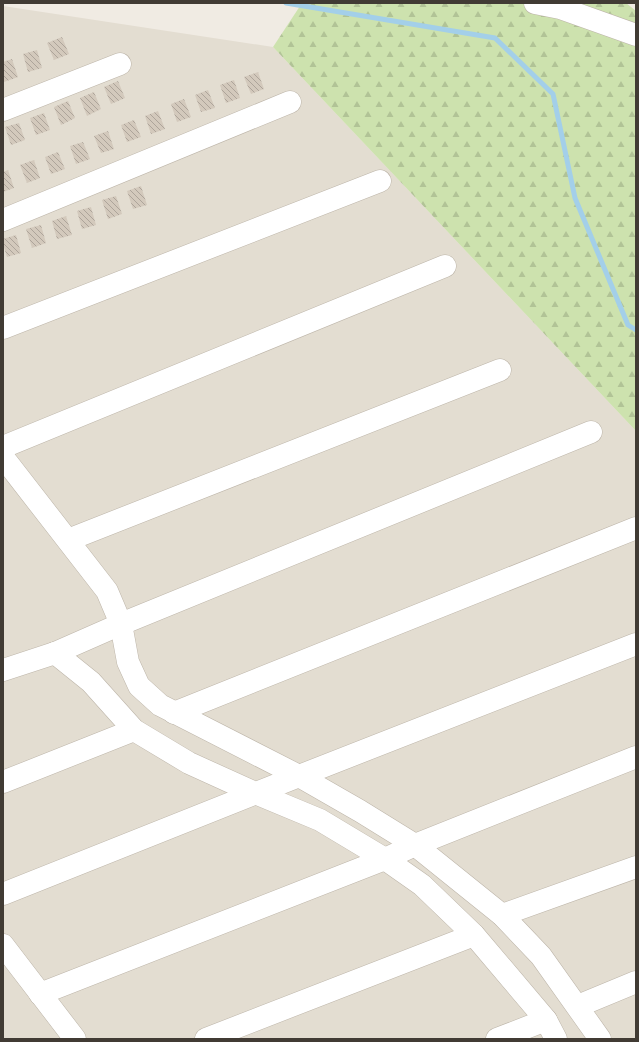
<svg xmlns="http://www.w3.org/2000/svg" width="639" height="1042" font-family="'DM Sans',sans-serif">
  <defs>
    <pattern id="forest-firs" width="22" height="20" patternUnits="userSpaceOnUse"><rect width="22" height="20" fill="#cde2ae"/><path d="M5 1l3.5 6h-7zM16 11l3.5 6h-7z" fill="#b1c396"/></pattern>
    <pattern id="building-back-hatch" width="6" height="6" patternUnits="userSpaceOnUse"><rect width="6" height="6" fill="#d3c9bc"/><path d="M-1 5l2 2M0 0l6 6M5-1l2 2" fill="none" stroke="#ada49a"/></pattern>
  </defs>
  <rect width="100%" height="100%" fill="#f0ebe3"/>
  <path fill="#e3ddd1" d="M 3,6 L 273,47 L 636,431 L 636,1039 L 5,1039 L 3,1036 Z"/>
  <path fill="url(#forest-firs)" d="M 302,3 L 626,3 L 636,11 L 636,431 L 273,47 Z"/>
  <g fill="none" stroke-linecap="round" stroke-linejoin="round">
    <path stroke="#a3cfe9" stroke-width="5" d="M 286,3 L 495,38 L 553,94 L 575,198 L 628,325 L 636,330"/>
  </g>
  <g fill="url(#building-back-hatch)">
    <path d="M 62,37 L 69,54 L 54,60 L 47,43 Z"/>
    <path d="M 37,50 L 42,68 L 28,72 L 23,54 Z"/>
    <path d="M 12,59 L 18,77 L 4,82 L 3,62 Z"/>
    <path d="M 258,72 L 264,89 L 251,94 L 244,77 Z"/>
    <path d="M 234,80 L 240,98 L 226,103 L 220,85 Z"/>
    <path d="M 118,81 L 125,98 L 111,104 L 104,87 Z"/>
    <path d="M 208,90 L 215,108 L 201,112 L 195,95 Z"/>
    <path d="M 94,92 L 101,109 L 87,116 L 80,98 Z"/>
    <path d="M 184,99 L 191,117 L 177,122 L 171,104 Z"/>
    <path d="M 68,101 L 75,118 L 61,125 L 54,107 Z"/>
    <path d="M 158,111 L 165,129 L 151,134 L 145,116 Z"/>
    <path d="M 44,113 L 50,130 L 36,135 L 30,118 Z"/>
    <path d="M 134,120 L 141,137 L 127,142 L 121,125 Z"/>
    <path d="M 19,123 L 25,140 L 11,145 L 5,127 Z"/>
    <path d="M 108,131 L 114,149 L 101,153 L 94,136 Z"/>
    <path d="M 83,142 L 90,159 L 76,164 L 70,146 Z"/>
    <path d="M 58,152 L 65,169 L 51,174 L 45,157 Z"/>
    <path d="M 34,160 L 40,178 L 27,183 L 20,165 Z"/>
    <path d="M 8,170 L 14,188 L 3,192 L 3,172 Z"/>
    <path d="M 141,186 L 147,205 L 133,209 L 127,191 Z"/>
    <path d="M 116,196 L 122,214 L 108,219 L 102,200 Z"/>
    <path d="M 91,207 L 96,225 L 82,229 L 77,211 Z"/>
    <path d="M 66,216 L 72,235 L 57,239 L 52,221 Z"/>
    <path d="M 41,225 L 46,243 L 32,248 L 26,229 Z"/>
    <path d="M 16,235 L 21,253 L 7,257 L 3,244 L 3,239 Z"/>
  </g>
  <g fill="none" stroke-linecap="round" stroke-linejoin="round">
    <g stroke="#bdb5a9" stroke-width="23">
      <g id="minor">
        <path d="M 535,3 L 560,8 L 636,35"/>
        <path d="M 3,110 L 120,64"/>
        <path d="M 3,220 L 290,102"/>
        <path d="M 3,328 L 380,181"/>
        <path d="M 3,447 L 445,266"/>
        <path d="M 3,457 L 107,591 L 121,624 L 128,662 L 139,686 L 160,705 L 299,776 L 360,811 L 415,845 L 502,915 L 541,956 L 600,1039"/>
        <path d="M 68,540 L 500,370"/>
        <path d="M 55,653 L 91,682 L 134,730 L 189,763 L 255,793 L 320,820 L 385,859 L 422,885 L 474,935 L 546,1020 L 556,1039"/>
        <path d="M 3,670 L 55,653 L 121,624 L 591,432"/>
        <path d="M 174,713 L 636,528"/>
        <path d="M 3,782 L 134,730"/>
        <path d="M 3,894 L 299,776 L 636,644"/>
        <path d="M 502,915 L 636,867"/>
        <path d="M 3,945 L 75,1039"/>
        <path d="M 40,994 L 385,859 L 415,845 L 636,757"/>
        <path d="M 578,1006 L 636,982"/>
        <path d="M 206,1039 L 474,935"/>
        <path d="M 497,1039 L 546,1020"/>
      </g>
    </g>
    <use href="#minor" stroke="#fff" stroke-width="22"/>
  </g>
  <rect width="639" height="1042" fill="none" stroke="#413b34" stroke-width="8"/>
</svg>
